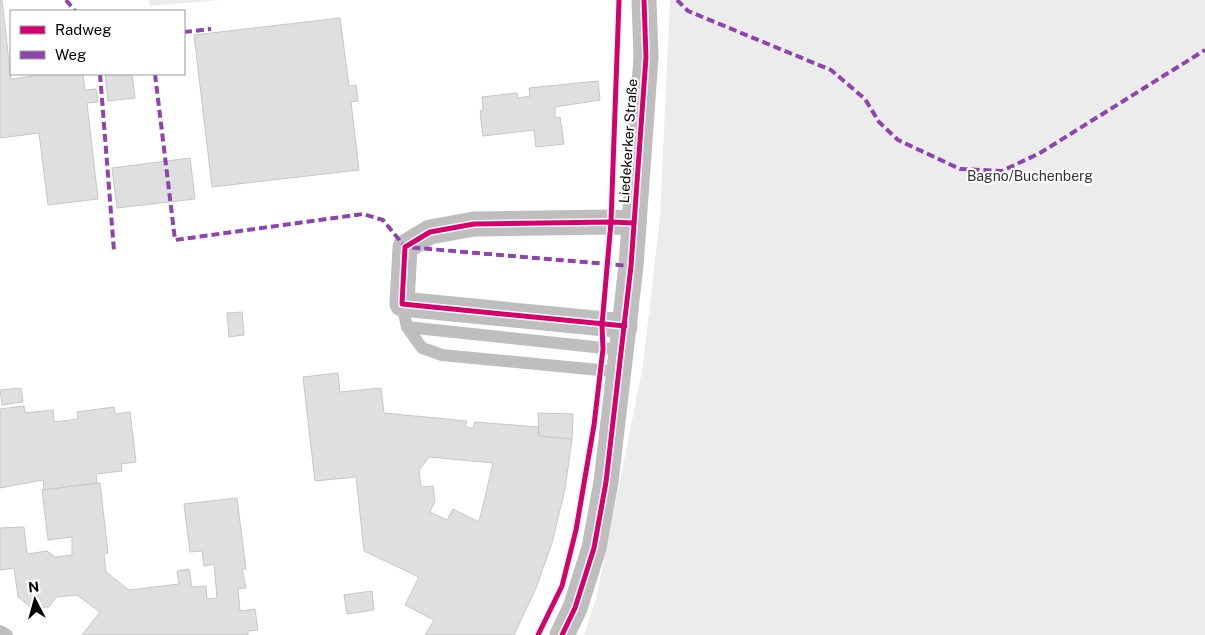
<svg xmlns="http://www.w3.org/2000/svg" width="1205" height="635" font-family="'Public Sans',sans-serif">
  <rect width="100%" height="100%" fill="#fff"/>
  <g fill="#ececec">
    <path d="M 149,0 L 221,0 L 150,6 Z"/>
    <path d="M 670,0 L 1205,0 L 1205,635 L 584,635 L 597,595 L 643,365 L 660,218 Z"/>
  </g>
  <g fill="#dfdfdf" stroke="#c7c7c7" fill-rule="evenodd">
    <path d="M 0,0 L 2,0 L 11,79 L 33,76 L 32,74 L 83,74 L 85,90 L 96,89 L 98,102 L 87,103 L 98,199 L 48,205 L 39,133 L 0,138 Z"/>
    <path d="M 340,18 L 349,86 L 356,85 L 358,101 L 351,102 L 359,170 L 212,187 L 194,35 Z"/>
    <path d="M 105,74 L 132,74 L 135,98 L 108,101 Z"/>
    <path d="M 598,81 L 600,100 L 555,107 L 555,118 L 560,117 L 564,144 L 536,147 L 534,130 L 483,136 L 480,111 L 483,110 L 482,97 L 517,93 L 518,98 L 530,96 L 529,88 Z"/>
    <path d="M 190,158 L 195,199 L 117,208 L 112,168 Z"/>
    <path d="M 242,312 L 244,335 L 229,337 L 227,313 Z"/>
    <path d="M 338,373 L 340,392 L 381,388 L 384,413 L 467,421 L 465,426 L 473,429 L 475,422 L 539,427 L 539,436 L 572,439 L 565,489 L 552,543 L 536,588 L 514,635 L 425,635 L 434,620 L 405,605 L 419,577 L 364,551 L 356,477 L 315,481 L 303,377 ZM 429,457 L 493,463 L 479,522 L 453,509 L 447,520 L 430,512 L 435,501 L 433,486 L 421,487 L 419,470 Z"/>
    <path d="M 21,388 L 23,402 L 2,405 L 0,390 Z"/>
    <path d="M 24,406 L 25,413 L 53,410 L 54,422 L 78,419 L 77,412 L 114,407 L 115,414 L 130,412 L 136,462 L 121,464 L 122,471 L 96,474 L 97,483 L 44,490 L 43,480 L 0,488 L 0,409 Z"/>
    <path d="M 538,413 L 573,414 L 572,439 L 539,436 Z"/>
    <path d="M 100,483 L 108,553 L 104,554 L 106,572 L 129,590 L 179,584 L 177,571 L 189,569 L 192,587 L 206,586 L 207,599 L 217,598 L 214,564 L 204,566 L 202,551 L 190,552 L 184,504 L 237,498 L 246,569 L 242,569 L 246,588 L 238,589 L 240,611 L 255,609 L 258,630 L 248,631 L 248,635 L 82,635 L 100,612 L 77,595 L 56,597 L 49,607 L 32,608 L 18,597 L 14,568 L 0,570 L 0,528 L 24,527 L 27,554 L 47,551 L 55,557 L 72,555 L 72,537 L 48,540 L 42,490 Z"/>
    <path d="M 372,591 L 374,610 L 347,614 L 344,595 Z"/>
  </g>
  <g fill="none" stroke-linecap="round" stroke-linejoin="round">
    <g stroke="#bebebe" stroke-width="12">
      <path d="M 402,304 L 407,327 L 422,348 L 442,355 L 620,372"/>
      <path d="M 407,327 L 622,350"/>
      <path d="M 0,631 L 7,635"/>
    </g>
    <g stroke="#bebebe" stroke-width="25">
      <path d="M 625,326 L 402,304 L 405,247 L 430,232 L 474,224 L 611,222 L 634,223"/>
      <path d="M 562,635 L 575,608 L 594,548 L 606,482 L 631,266 L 646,57 L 644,0"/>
    </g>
    <g stroke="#8e44ad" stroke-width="4" stroke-dasharray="8 4" stroke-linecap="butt">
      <path d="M 66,0 L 75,11"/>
      <path d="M 677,0 L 688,11 L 831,70 L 865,99 L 879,122 L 898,140 L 960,169 L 1002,171 L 1040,153 L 1205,50"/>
      <path d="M 184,32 L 211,29"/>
      <path d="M 100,74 L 114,251"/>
      <path d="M 155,74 L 175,240 L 363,214 L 383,220 L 405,247 L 631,266"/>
    </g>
    <g stroke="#fff" stroke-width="8">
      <g id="cycleway">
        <path d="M 625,326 L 402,304 L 405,247 L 430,232 L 474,224 L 611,222 L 634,223"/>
        <path d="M 538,635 L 562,586 L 576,530 L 594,425 L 603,349 L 602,325 L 611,222 L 619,0"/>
        <path d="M 562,635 L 575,608 L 594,548 L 606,482 L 631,266 L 646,57 L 644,0"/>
      </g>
    </g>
    <use href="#cycleway" stroke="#d6006c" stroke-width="5"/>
  </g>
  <g text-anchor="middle" stroke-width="4" stroke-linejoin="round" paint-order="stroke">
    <g font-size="14" fill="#000" stroke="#fff">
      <text transform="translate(628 141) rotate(-86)" y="5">Liedekerker Straße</text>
    </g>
    <g font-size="14" fill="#333" stroke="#fff">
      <text x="1030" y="181">Bagno/Buchenberg</text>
    </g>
  </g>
  <rect x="10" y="10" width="175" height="65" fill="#ffffff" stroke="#999999"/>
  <rect x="20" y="26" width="25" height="8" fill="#d6006c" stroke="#999999"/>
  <text x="55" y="35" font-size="15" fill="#000000">Radweg</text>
  <rect x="20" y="51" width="25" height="8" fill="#8e44ad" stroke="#999999"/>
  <text x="55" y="60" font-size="15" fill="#000000">Weg</text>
  <g transform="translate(35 600) rotate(354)" stroke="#ffffff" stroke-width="4" paint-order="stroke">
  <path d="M0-4L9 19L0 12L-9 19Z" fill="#000000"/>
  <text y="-8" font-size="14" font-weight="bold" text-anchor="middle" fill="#000000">N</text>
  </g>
</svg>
